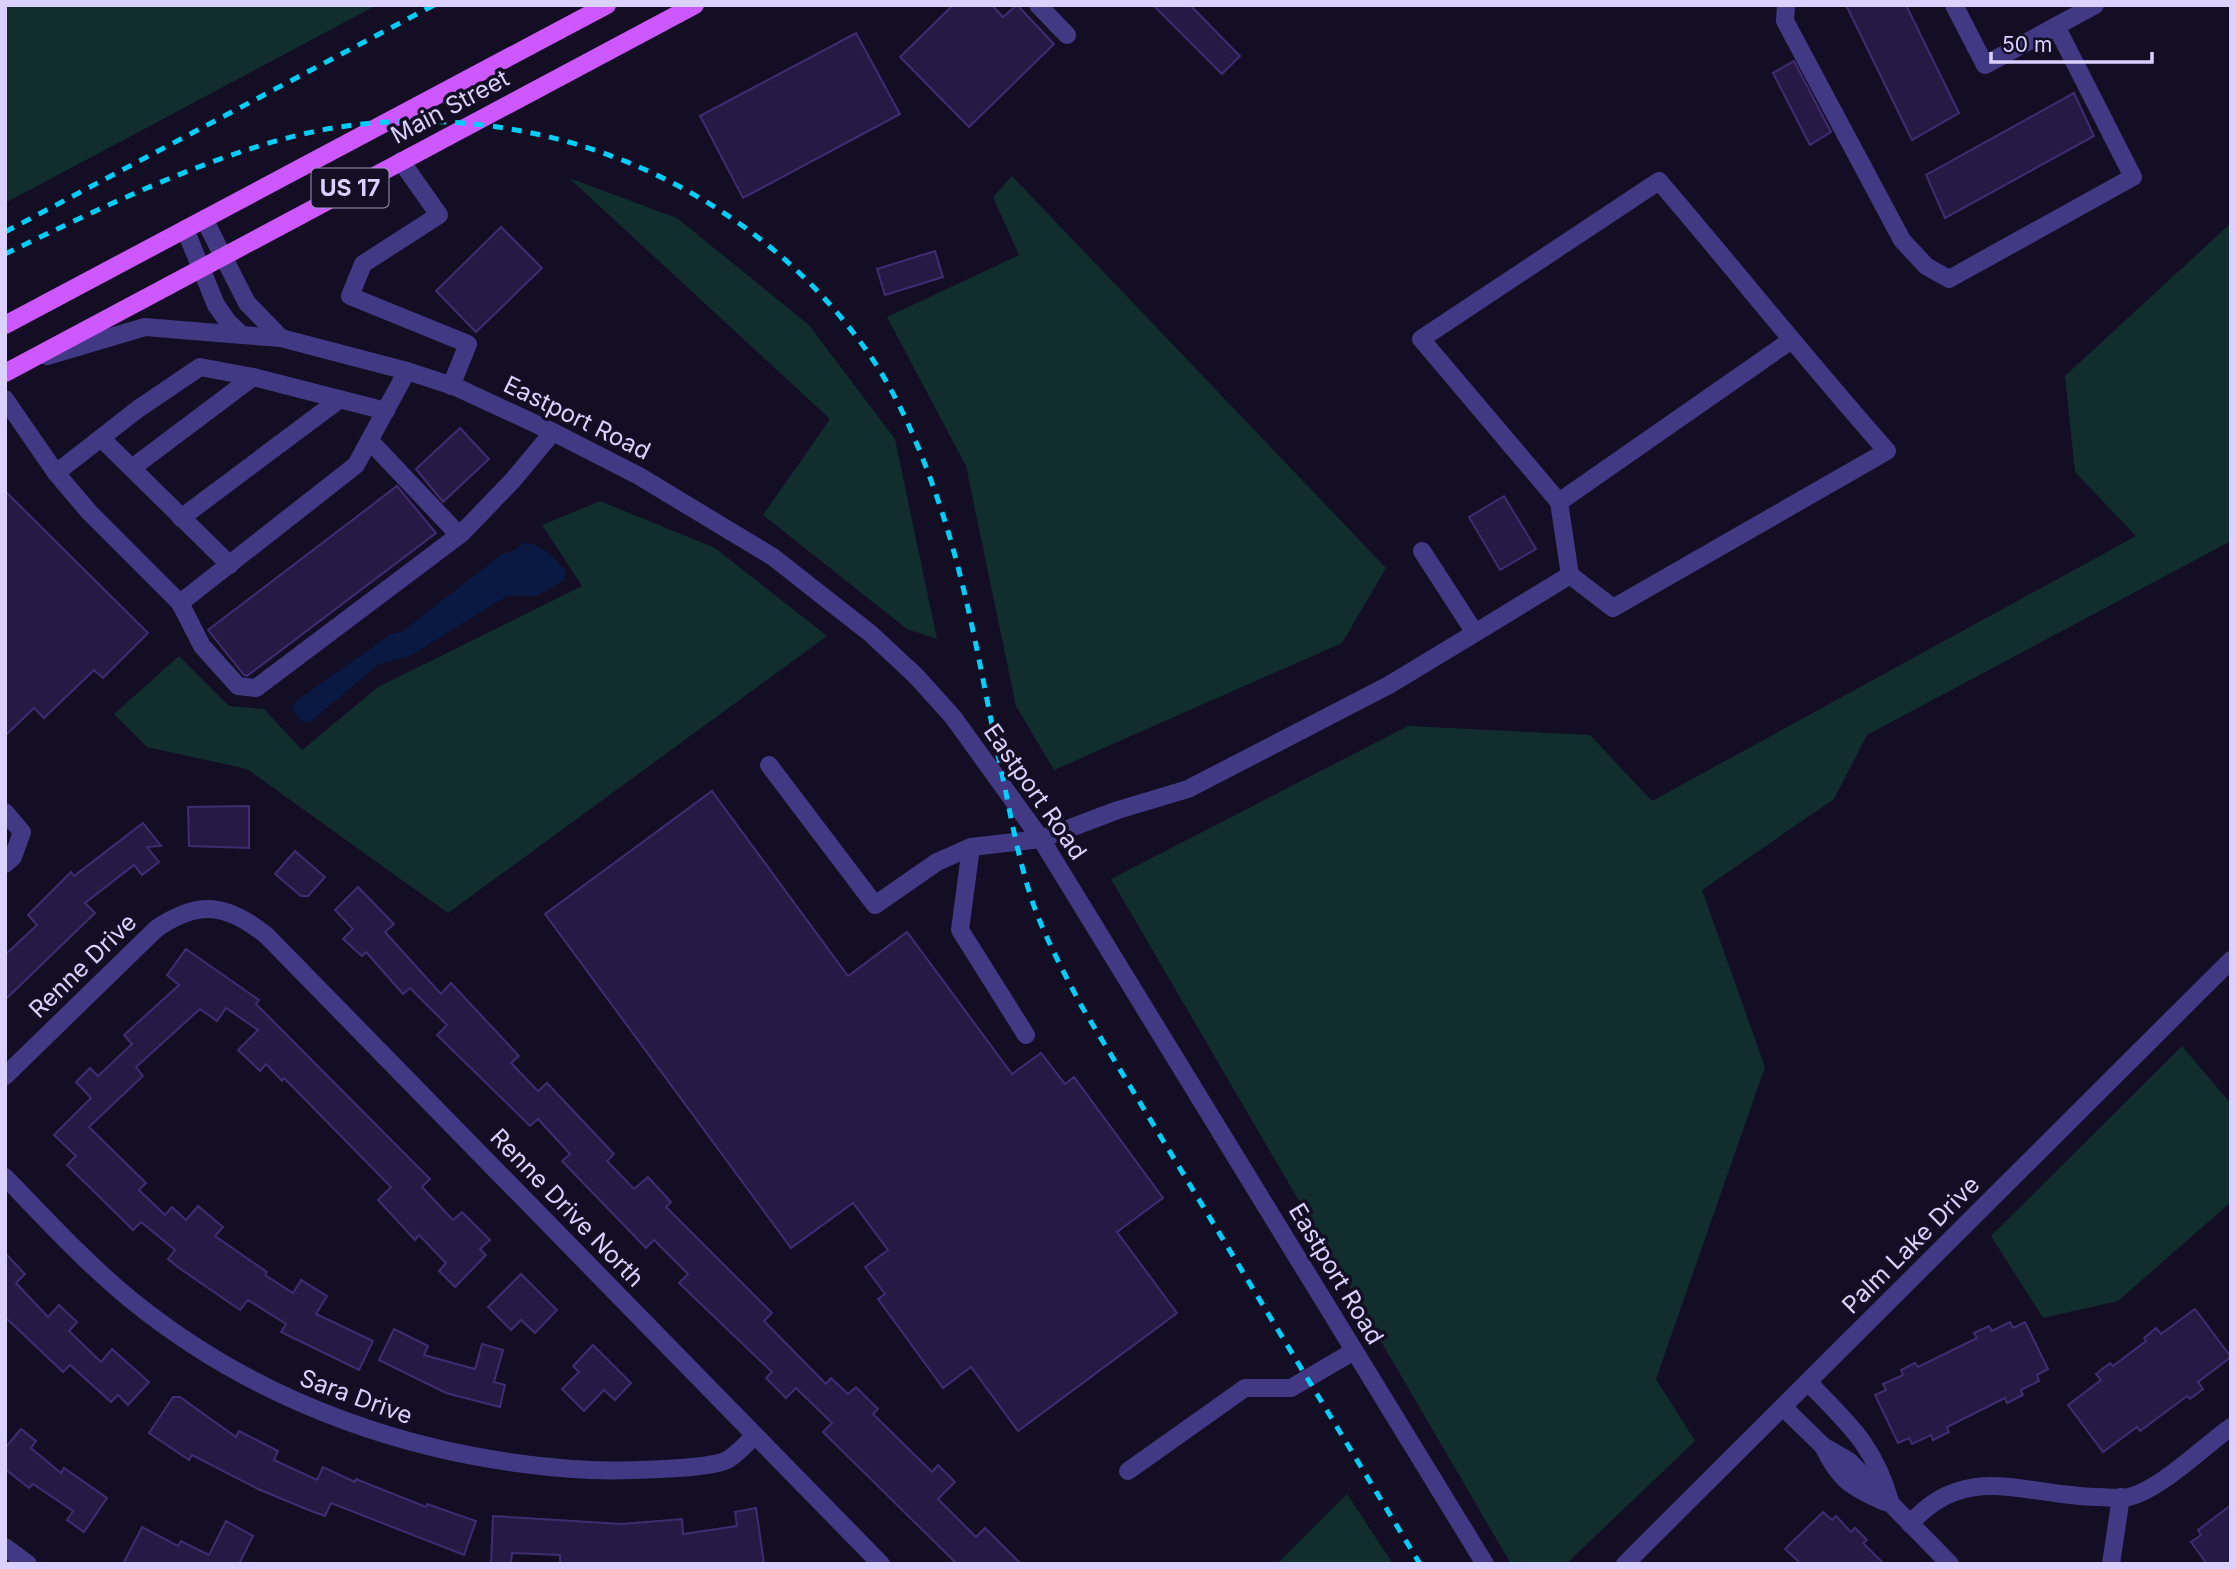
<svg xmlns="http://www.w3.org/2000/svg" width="2236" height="1569" font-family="Inter,sans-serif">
  <rect width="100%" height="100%" fill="#130e24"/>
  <g fill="#112d2e">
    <path d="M 5,5 L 377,5 L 5,203 Z"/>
    <path d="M 1012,176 L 1386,568 L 1342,643 L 1054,770 L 1016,706 L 966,466 L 887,317 L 1019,255 L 993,197 Z"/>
    <path d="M 569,178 L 677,218 L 809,325 L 895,439 L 937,639 L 907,629 L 763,515 L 830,419 Z"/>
    <path d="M 2231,223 L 2231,541 L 1867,735 L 1834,799 L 1702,890 L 1765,1067 L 1656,1379 L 1695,1441 L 1566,1564 L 1511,1564 L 1111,879 L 1408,726 L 1590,735 L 1652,801 L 2136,536 L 2075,472 L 2065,376 Z"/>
    <path d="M 600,501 L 715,548 L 827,636 L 448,913 L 247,769 L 147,747 L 114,714 L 179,656 L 229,706 L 264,709 L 302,750 L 378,687 L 582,586 L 542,525 Z"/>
    <path d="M 2182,1046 L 2231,1104 L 2231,1202 L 2118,1301 L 2043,1318 L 1991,1236 Z"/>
    <path d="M 1347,1494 L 1393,1564 L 1277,1564 Z"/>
  </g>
  <path fill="#091942" d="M 524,543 C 541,543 557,559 566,572 L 563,581 L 537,596 L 507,596 L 410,656 L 379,664 L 310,722 L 303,722 L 292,710 L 295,702 L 391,634 L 403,631 L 502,554 L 513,551 Z"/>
  <g fill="#261a45" stroke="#3f2c71" stroke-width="2">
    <path d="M 953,5 L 992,5 L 1003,17 L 1017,5 L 1054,44 L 969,127 L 900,57 Z"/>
    <path d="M 1153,5 L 1190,5 L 1240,56 L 1222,74 Z"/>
    <path d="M 1846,5 L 1906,5 L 1959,113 L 1912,140 Z"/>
    <path d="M 856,33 L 900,114 L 743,198 L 700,116 Z"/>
    <path d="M 1794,61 L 1831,132 L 1810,145 L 1773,73 Z"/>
    <path d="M 2074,93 L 2094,136 L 1945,218 L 1926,175 Z"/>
    <path d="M 501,227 L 542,268 L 476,332 L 436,291 Z"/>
    <path d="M 935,251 L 943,277 L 885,295 L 877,269 Z"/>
    <path d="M 460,428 L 489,459 L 443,502 L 416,469 Z"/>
    <path d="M 397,486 L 436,533 L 247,676 L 244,675 L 208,630 Z"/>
    <path d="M 5,491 L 148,633 L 103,678 L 94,670 L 44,718 L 34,708 L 5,736 Z"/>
    <path d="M 1504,496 L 1536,549 L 1500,570 L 1469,517 Z"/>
    <path d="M 712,791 L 848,976 L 907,932 L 1012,1074 L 1041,1053 L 1065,1084 L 1074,1077 L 1163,1198 L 1117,1232 L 1177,1313 L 1018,1431 L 971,1367 L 943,1388 L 878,1299 L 885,1294 L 865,1267 L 888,1250 L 853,1203 L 791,1248 L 545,914 Z"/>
    <path d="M 249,806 L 249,848 L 189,846 L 188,807 Z"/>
    <path d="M 143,823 L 161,846 L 147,847 L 159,862 L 142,875 L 134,865 L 85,903 L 95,913 L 5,1000 L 5,955 L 37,925 L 28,915 L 71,872 L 74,876 Z"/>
    <path d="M 295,851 L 325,877 L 308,896 L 301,896 L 275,874 Z"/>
    <path d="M 358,887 L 394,924 L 385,932 L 441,994 L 451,983 L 519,1056 L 511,1063 L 538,1091 L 547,1083 L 614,1154 L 607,1161 L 634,1189 L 648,1177 L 671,1202 L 666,1207 L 772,1313 L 764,1321 L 826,1384 L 831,1378 L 848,1394 L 856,1387 L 878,1409 L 873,1414 L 932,1472 L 938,1465 L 955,1482 L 938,1499 L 976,1537 L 985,1528 L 1021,1564 L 957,1564 L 823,1432 L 832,1423 L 796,1388 L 786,1398 L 766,1378 L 772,1372 L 679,1283 L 688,1274 L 654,1240 L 646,1248 L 562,1161 L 570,1154 L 538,1119 L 530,1126 L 437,1035 L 447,1025 L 410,988 L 403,994 L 366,952 L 362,956 L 343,939 L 353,929 L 335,910 Z"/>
    <path d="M 186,949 L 259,1000 L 256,1004 L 430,1179 L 422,1187 L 453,1220 L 462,1212 L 490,1240 L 480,1249 L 486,1255 L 455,1287 L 439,1271 L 446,1263 L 419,1235 L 415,1240 L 378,1200 L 391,1187 L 284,1078 L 282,1081 L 266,1064 L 260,1071 L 238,1050 L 258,1030 L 226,1008 L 217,1021 L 200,1009 L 136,1067 L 143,1076 L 89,1127 L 146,1183 L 139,1190 L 165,1215 L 172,1207 L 186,1220 L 198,1206 L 223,1227 L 215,1236 L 267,1272 L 265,1275 L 293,1293 L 301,1280 L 327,1296 L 316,1314 L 373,1341 L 359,1370 L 281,1332 L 286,1324 L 248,1300 L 240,1310 L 179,1268 L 168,1259 L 175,1250 L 141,1222 L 133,1230 L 67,1165 L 76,1156 L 54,1135 L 91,1098 L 76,1082 L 90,1068 L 98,1076 L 132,1044 L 124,1035 L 179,985 L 167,975 Z"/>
    <path d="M 5,1253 L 25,1274 L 16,1283 L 48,1317 L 59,1305 L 77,1322 L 69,1331 L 101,1362 L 112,1349 L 149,1382 L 128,1405 L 118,1395 L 111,1402 L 70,1365 L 63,1372 L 5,1317 Z"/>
    <path d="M 521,1274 L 557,1310 L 535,1333 L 521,1320 L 511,1330 L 488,1307 Z"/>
    <path d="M 2195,1309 L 2231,1357 L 2198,1382 L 2203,1389 L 2190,1399 L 2187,1396 L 2140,1431 L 2137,1427 L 2103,1452 L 2068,1405 L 2101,1380 L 2096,1374 L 2110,1363 L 2113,1366 L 2146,1341 L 2144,1338 L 2156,1328 L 2161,1334 Z"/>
    <path d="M 2010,1322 L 2013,1328 L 2025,1322 L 2048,1369 L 2037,1375 L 2039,1381 L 2021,1390 L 2023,1395 L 2007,1403 L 2005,1398 L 1947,1427 L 1949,1432 L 1933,1440 L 1931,1435 L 1912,1444 L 1909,1438 L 1898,1443 L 1875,1395 L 1886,1390 L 1883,1384 L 1903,1375 L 1901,1370 L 1915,1363 L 1918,1367 L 1977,1338 L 1974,1333 L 1989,1326 L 1992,1331 Z"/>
    <path d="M 394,1329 L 428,1346 L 424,1355 L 475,1369 L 482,1344 L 503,1350 L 494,1382 L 505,1385 L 500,1407 L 446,1393 L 379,1360 Z"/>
    <path d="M 593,1345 L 631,1383 L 615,1400 L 604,1390 L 584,1411 L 562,1389 L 579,1372 L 573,1366 Z"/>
    <path d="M 173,1397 L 180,1397 L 236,1437 L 239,1431 L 278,1451 L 274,1460 L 317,1480 L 323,1467 L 355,1482 L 356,1479 L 426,1507 L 427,1504 L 476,1521 L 464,1555 L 331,1503 L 325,1516 L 311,1511 L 258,1489 L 192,1455 L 189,1460 L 149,1433 Z"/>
    <path d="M 21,1429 L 36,1441 L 31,1448 L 61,1473 L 64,1468 L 107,1498 L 84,1532 L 67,1520 L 73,1511 L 33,1484 L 29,1488 L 5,1469 L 5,1448 Z"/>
    <path d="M 2231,1505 L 2231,1564 L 2207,1564 L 2191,1542 L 2201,1535 L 2198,1530 Z"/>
    <path d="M 756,1508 L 764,1564 L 560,1564 L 560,1555 L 512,1553 L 511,1564 L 491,1564 L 493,1516 L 622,1524 L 682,1519 L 683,1534 L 737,1526 L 735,1512 Z"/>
    <path d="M 1823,1512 L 1832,1520 L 1836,1516 L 1851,1532 L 1855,1528 L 1867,1540 L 1863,1543 L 1884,1564 L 1801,1564 L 1785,1549 Z"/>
    <path d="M 226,1521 L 253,1536 L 239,1564 L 123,1564 L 142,1527 L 178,1546 L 181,1541 L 209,1555 Z"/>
  </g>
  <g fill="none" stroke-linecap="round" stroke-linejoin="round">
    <g stroke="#413983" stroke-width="18">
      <path d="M 1038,5 L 1067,35"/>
      <path d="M 1786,5 L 1785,21 L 1902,240 L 1926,266 L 1949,279 L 2133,177 L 2056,26"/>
      <path d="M 1954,5 L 1985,65 L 2095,5"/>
      <path d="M 401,161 L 439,215 L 363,264 L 350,296 L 468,344 L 451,386"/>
      <path d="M 204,219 L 247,303 L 281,338"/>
      <path d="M 185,229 L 216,305 L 228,322 L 242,335 L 281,338 L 407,371 L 456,387 L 553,432 L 639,476 L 773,557 L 871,634 L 916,676 L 953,717 L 1041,839 L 1485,1564"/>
      <path d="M 47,356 L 145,327 L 242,335"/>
      <path d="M 5,399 L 56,473 L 90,513 L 180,603 L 356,465 L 407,371"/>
      <path d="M 101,438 L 230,565"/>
      <path d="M 370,441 L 459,535"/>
      <path d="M 132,468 L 253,377"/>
      <path d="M 56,473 L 138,409 L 200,367 L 253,377 L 386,411"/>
      <path d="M 1559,502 L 1790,341"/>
      <path d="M 181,518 L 340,399"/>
      <path d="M 180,603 L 202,646 L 238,686 L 256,688 L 462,533 L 513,480 L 553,432"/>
      <path d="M 1475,633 L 1570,575 L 1613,608 L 1887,451 C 1809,363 1736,271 1659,181 L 1421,339 L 1559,502 L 1570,575"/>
      <path d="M 769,765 L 875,905 L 937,862 L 971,847 L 1041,839 L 1118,810 L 1188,789 L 1389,685 L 1475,633 L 1422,551"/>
      <path d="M 5,812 L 22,832 L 13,857 L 5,864"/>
      <path d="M 971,847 L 960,930 L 1026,1035"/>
      <path d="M 5,1076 L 156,929 C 199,899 228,904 267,936 L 881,1564"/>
      <path d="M 5,1177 C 46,1219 85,1262 130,1299 C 261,1406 423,1461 590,1470 C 615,1471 707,1470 727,1460 C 737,1455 746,1443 755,1436"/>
      <path d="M 1808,1382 C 1848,1424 1873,1443 1890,1501"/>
      <path d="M 1783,1407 L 1823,1446 L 1849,1461 L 1950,1564"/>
      <path d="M 1823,1446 C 1839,1480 1851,1487 1885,1502"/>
      <path d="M 1128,1471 L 1245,1388 L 1291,1388 L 1354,1351"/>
      <path d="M 1910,1524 C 1966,1460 2026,1496 2096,1497 C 2107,1497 2119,1499 2129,1497 C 2161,1489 2203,1447 2231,1427"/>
      <path d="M 5,1547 L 28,1564"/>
      <path d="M 1625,1564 L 2231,960"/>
      <path d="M 2111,1564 L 2121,1497"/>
    </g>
    <g stroke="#ce58ff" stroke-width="18">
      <path d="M 5,325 L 607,5"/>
      <path d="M 5,373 L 695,5"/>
    </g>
    <g stroke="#00cefc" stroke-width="5" stroke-dasharray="10 9" stroke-linecap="butt">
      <path d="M 5,232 L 434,5"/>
      <path d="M 5,254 C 105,206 230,144 339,127 C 543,97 751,185 869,354 C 902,402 924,458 942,512 C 971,601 985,697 1005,788 C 1013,828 1021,870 1035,909 C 1048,943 1065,975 1082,1007 L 1420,1564"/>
    </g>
  </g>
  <g text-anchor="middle" stroke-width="7" stroke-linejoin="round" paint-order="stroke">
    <rect fill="#130e24" stroke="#9e96bd" stroke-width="2" x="311.5" y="168.5" width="77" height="39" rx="5"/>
    <g font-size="23" font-weight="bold" fill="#dad1ff">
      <text x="350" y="196">US 17</text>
    </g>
    <g font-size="24" fill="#dad1ff" stroke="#130e24">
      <text transform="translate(450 107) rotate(-28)" y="8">Main Street</text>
      <text transform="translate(577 418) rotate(26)" y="8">Eastport Road</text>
      <text transform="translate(1035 792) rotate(55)" y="8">Eastport Road</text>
      <text transform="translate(83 966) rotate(-44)" y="8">Renne Drive</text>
      <text transform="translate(567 1208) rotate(46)" y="8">Renne Drive North</text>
      <text transform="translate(1911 1245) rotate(-45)" y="8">Palm Lake Drive</text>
      <text transform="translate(1336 1274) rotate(59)" y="8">Eastport Road</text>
      <text transform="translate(356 1397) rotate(20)" y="8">Sara Drive</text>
    </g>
  </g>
  <rect width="2236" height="1569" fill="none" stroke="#dad1ff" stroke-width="14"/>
  <path d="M1991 52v10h161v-10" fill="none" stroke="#dad1ff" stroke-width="3.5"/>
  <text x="2002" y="52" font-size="21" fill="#dad1ff" stroke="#130e24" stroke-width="5" paint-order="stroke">50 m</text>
</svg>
